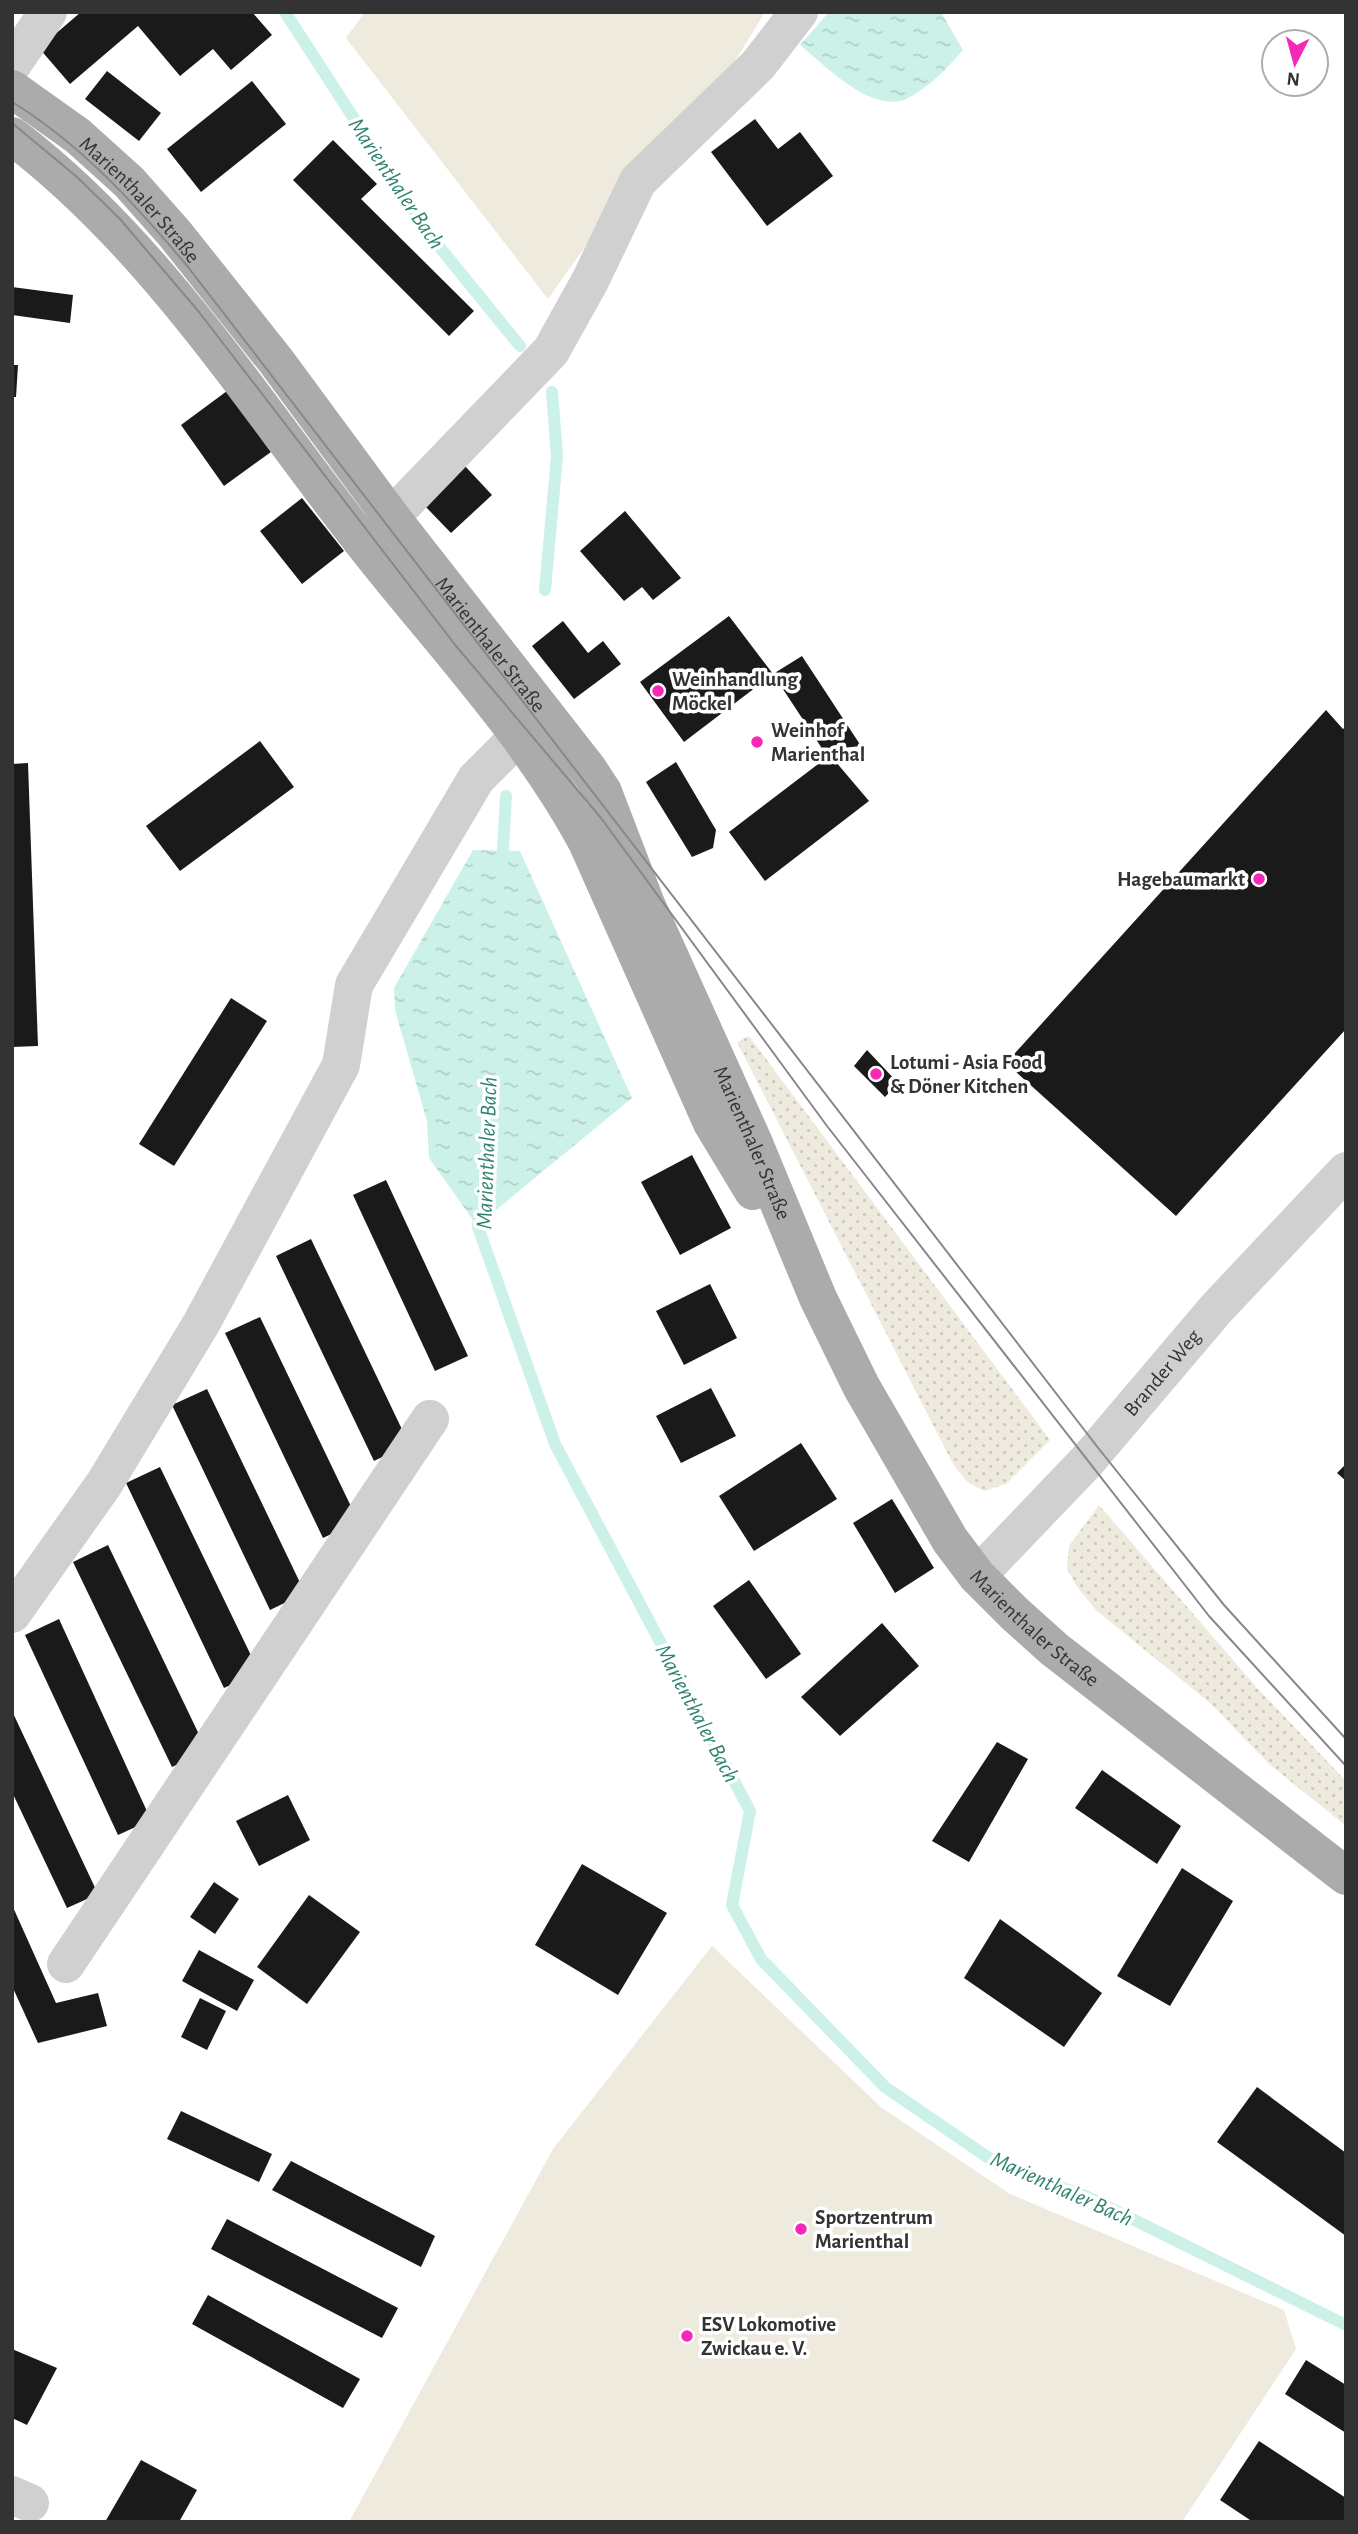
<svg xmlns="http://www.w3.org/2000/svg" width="1358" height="2534" font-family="'Alegreya Sans',sans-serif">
  <defs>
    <pattern id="grass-dots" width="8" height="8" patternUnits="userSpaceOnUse" patternTransform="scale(1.75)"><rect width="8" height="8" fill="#eeeadd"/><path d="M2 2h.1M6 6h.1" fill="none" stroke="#cdc9be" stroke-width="1.8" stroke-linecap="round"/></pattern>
    <pattern id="water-ripples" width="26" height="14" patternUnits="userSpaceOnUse" patternTransform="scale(1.75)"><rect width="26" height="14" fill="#cbf1e8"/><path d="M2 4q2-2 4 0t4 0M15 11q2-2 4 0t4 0" fill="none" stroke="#afcfc7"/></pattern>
  </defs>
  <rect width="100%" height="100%" fill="#fff"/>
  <g fill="url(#grass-dots)">
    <path d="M 749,1036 L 1050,1440 L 1006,1484 L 984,1491 L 967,1482 L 953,1464 L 737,1042 Z"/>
    <path d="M 1099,1505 L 1259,1690 L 1346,1781 L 1346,1826 L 1269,1764 L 1210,1703 L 1096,1610 L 1078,1588 L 1067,1569 L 1069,1546 Z"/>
  </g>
  <g fill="#eeeadd">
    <path d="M 365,12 L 765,12 L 726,76 L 594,234 L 548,299 L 346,38 Z"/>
    <path d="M 712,1946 L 882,2108 L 1010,2194 L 1284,2310 L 1296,2349 L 1182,2522 L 349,2522 L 553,2149 Z"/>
  </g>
  <g fill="url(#water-ripples)">
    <path d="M 829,12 L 941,12 L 963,50 C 947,68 929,88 906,99 C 871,114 825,65 800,45 Z"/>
    <path d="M 473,850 L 520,851 L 632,1098 L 496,1210 L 478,1227 L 429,1158 L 427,1121 L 395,1010 L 394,988 Z"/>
  </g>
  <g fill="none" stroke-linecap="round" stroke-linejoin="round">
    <g stroke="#cbf1e8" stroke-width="12">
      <path d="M 285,12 L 428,233 L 520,346"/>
      <path d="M 545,590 L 557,456 L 552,392"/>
      <path d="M 502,867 L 506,796"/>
      <path d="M 479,1213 L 478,1227 L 555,1444 L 750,1811 L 732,1905 L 761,1959 L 885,2087 L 999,2165 L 1088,2197 L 1346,2325"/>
    </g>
  </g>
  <g fill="#1a1a1a">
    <path d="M 81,12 L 252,12 L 272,35 L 231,70 L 213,49 L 180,76 L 138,26 L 70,84 L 39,48 Z"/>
    <path d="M 107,71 L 161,113 L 139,141 L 85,99 Z"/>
    <path d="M 252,81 L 286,124 L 201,192 L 167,149 Z"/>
    <path d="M 755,119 L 778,149 L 800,132 L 833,176 L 767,226 L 711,152 Z"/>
    <path d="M 333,140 L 377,184 L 361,199 L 474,311 L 449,336 L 293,180 Z"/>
    <path d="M 12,287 L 73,295 L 70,323 L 12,315 Z"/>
    <path d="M 12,365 L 18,365 L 16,397 L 12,397 Z"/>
    <path d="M 227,391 L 271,452 L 224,486 L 181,425 Z"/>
    <path d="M 464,465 L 492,495 L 451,533 L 423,504 Z"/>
    <path d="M 302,498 L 344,551 L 302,584 L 260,531 Z"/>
    <path d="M 625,511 L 681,578 L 653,600 L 642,587 L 624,601 L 580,551 Z"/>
    <path d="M 729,616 L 773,674 L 684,742 L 640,682 Z"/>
    <path d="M 563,621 L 588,653 L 603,641 L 621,664 L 574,699 L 532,646 Z"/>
    <path d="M 802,656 L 861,746 L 823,750 L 773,674 Z"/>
    <path d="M 1326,710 L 1343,729 L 1346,726 L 1346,1029 L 1176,1216 L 1006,1063 Z"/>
    <path d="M 260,741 L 294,787 L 180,871 L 146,826 Z"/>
    <path d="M 830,755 L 869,801 L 765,881 L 729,832 Z"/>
    <path d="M 676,762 L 716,830 L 713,848 L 692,857 L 646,782 Z"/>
    <path d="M 28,763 L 38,1046 L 12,1047 L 12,764 Z"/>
    <path d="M 231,998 L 267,1021 L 174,1166 L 139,1144 Z"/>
    <path d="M 867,1050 L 898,1083 L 885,1097 L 854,1066 Z"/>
    <path d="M 692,1155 L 731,1228 L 680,1255 L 641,1182 Z"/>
    <path d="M 386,1180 L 468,1356 L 435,1371 L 353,1195 Z"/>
    <path d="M 311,1239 L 409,1444 L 374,1461 L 276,1256 Z"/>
    <path d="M 710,1284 L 737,1338 L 684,1365 L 656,1311 Z"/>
    <path d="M 260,1317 L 358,1521 L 323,1538 L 225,1333 Z"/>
    <path d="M 711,1388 L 736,1436 L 681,1463 L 656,1416 Z"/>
    <path d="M 207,1389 L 305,1593 L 270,1610 L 172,1405 Z"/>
    <path d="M 801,1443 L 837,1499 L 754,1551 L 719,1496 Z"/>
    <path d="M 1346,1464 L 1346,1481 L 1337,1473 Z"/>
    <path d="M 160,1467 L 259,1672 L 224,1688 L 126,1483 Z"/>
    <path d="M 892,1499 L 934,1568 L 895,1593 L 853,1523 Z"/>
    <path d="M 108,1545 L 207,1751 L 172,1767 L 73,1562 Z"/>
    <path d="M 749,1580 L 801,1654 L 766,1679 L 713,1606 Z"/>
    <path d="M 59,1619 L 151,1820 L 118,1835 L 25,1635 Z"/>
    <path d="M 882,1623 L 919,1666 L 840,1736 L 801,1697 Z"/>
    <path d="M 12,1711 L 98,1894 L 67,1908 L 12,1792 Z"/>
    <path d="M 997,1742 L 1028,1759 L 969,1862 L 932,1841 Z"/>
    <path d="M 1102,1770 L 1181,1826 L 1157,1864 L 1075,1808 Z"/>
    <path d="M 288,1795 L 310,1840 L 259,1866 L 236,1821 Z"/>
    <path d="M 582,1864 L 667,1913 L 618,1995 L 535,1945 Z"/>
    <path d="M 1182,1868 L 1233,1901 L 1170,2006 L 1117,1976 Z"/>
    <path d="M 214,1882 L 239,1899 L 215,1934 L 190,1917 Z"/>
    <path d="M 309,1895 L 360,1932 L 307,2004 L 257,1967 Z"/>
    <path d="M 12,1905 L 56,2003 L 98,1993 L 107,2026 L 38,2043 L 12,1986 Z"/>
    <path d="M 1000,1919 L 1102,1993 L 1064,2047 L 964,1978 Z"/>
    <path d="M 199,1950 L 254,1980 L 237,2011 L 182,1981 Z"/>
    <path d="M 200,1998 L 226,2011 L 207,2050 L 181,2037 Z"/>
    <path d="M 1257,2087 L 1346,2153 L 1346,2236 L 1217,2142 Z"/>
    <path d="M 181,2111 L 272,2154 L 259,2182 L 167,2139 Z"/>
    <path d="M 291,2161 L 435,2236 L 421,2267 L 272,2190 Z"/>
    <path d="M 227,2219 L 398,2308 L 382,2338 L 211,2249 Z"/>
    <path d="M 208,2295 L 360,2379 L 343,2408 L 192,2324 Z"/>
    <path d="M 12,2349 L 57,2368 L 27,2425 L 12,2418 Z"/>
    <path d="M 1306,2360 L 1346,2385 L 1346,2433 L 1285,2394 Z"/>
    <path d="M 1259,2441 L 1346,2498 L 1346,2522 L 1253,2522 L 1220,2500 Z"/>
    <path d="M 141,2460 L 197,2490 L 179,2522 L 105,2522 Z"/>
  </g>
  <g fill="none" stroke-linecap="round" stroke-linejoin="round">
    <g stroke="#d0d0d0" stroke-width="38">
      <path d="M 12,65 L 48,12"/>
      <path d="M 365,537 L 391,517 L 551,351 L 590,281 L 638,181 L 758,65 L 799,12"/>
      <path id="s1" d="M 977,1576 L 1087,1461 L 1216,1309 L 1346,1171"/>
      <path d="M 12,1614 L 104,1484 L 201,1324 L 341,1065 L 354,985 L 476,779 L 519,736 L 546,716"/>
      <path d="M 66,1964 L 430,1419"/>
      <path d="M 12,2495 L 30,2503"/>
    </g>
    <g stroke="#ababab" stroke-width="38">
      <path id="s2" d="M 12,89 L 78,136 L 129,182 L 175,234 L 276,361 L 391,517 L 588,769 L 603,792 L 646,904 L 753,1141 L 818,1298 L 861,1386 L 950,1540 L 977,1576 L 1015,1614 L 1054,1649 L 1346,1876"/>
      <path d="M 12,136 C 158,247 256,407 368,549 C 443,644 529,734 587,842 L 712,1123 L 753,1191"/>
    </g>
    <g stroke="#888" stroke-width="2">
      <path d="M 12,102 C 81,144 137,206 188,267 L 1099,1449 L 1224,1605 L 1346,1739"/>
      <path d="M 12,123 L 77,177 L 120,219 L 199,312 L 456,646 L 601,818 L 827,1126 L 1209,1616 L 1346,1766"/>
    </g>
  </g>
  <g fill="#f628b8" stroke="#fff" stroke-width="2.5">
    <circle cx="658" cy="691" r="7"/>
    <circle cx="757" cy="742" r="7"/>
    <circle cx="1259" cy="879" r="7"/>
    <circle cx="876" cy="1074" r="7"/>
    <circle cx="801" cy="2229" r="7"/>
    <circle cx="687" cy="2336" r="7"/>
  </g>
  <g text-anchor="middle" stroke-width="7" stroke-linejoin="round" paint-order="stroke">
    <g font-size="21" fill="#333" stroke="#fff">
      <text dy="7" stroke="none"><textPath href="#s2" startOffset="170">Marienthaler Straße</textPath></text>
      <text dy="7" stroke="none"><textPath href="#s2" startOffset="737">Marienthaler Straße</textPath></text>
      <text dy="7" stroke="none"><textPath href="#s2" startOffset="1304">Marienthaler Straße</textPath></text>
      <text dy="7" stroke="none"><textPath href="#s1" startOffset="275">Brander Weg</textPath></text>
      <text dy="7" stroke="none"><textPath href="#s2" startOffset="1871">Marienthaler Straße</textPath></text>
    </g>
    <g font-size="21" font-weight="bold" fill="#333" stroke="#fff" text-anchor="start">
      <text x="672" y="686">Weinhandlung<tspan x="672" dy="24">Möckel</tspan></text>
      <text x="771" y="737">Weinhof<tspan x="771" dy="24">Marienthal</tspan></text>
      <text x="1245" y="886" text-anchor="end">Hagebaumarkt</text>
      <text x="890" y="1069">Lotumi - Asia Food<tspan x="890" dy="24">&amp; Döner Kitchen</tspan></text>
      <text x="815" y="2224">Sportzentrum<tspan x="815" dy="24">Marienthal</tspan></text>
      <text x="701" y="2331">ESV Lokomotive<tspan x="701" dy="24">Zwickau e. V.</tspan></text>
    </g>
    <g font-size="23" font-style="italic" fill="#2f836f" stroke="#fff">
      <text transform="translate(397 183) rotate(56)" y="8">Marienthaler Bach</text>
      <text transform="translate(486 1153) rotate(-88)" y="8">Marienthaler Bach</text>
      <text transform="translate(698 1713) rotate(62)" y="8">Marienthaler Bach</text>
      <text transform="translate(1062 2188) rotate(24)" y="8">Marienthaler Bach</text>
    </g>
  </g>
  <rect width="1358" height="2534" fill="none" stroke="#333333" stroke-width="28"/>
  <g transform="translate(1295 63) rotate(186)"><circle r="33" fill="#ffffff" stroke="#adadad" stroke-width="2"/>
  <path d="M0-5L12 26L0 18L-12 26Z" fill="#f628b8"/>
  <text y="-10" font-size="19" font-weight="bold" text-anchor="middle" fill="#333333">N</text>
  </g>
</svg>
